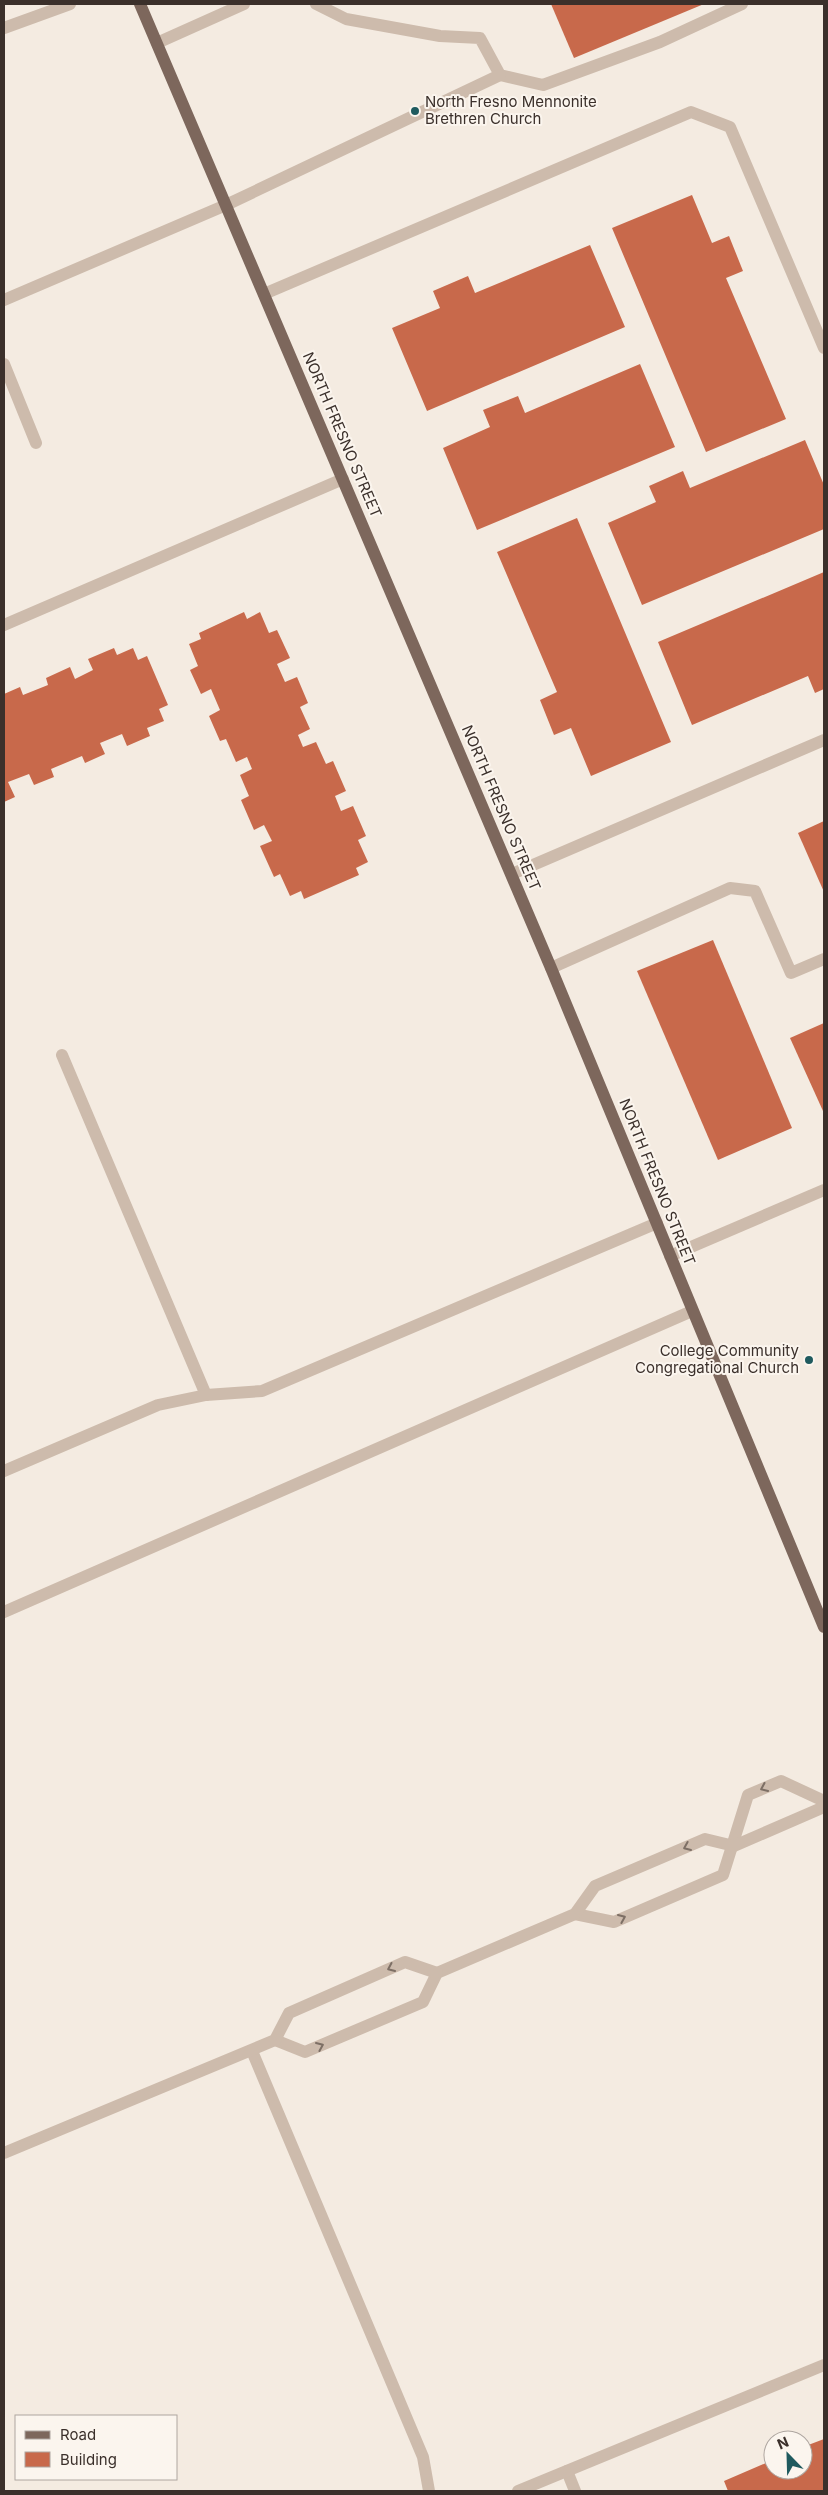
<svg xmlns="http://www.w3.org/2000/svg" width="828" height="2495" font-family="Inter,sans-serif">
  <rect width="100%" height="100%" fill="#f4ebe1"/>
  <g fill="#c8694b">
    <path d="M 551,4 L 704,4 L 574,58 Z"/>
    <path d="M 692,195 L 712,243 L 729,236 L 743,271 L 726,278 L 786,419 L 706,452 L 612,228 Z"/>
    <path d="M 590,245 L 625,327 L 427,411 L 392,328 L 440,308 L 433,291 L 468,276 L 475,293 Z"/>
    <path d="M 640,364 L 675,447 L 477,530 L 443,448 L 490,427 L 483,410 L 518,396 L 525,413 Z"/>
    <path d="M 805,440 L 824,485 L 824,529 L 642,605 L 608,523 L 656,502 L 649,486 L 683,471 L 690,488 Z"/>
    <path d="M 577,518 L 671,742 L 591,776 L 571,728 L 554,735 L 540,700 L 557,692 L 497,552 Z"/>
    <path d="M 824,572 L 824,689 L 815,693 L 808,676 L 692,725 L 658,642 Z"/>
    <path d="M 244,612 L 247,619 L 260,612 L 269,633 L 277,630 L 290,658 L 277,664 L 285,682 L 297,677 L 308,703 L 300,707 L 310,729 L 298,735 L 303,747 L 316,742 L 326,764 L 333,761 L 346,791 L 335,796 L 341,811 L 353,806 L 366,836 L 358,840 L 368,862 L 356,868 L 359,875 L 304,899 L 301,891 L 290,896 L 280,874 L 274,877 L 260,846 L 272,841 L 264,825 L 254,830 L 241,800 L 249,796 L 240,775 L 252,769 L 247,757 L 236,762 L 226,739 L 220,741 L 209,716 L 220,710 L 211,689 L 201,694 L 190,670 L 198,666 L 189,644 L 201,639 L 199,633 Z"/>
    <path d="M 114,648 L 117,655 L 133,648 L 138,660 L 147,656 L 168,705 L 159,709 L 164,721 L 147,728 L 150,736 L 127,746 L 122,734 L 100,743 L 105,754 L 85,763 L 82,756 L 51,769 L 54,777 L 34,785 L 29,774 L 8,782 L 15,797 L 4,802 L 4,694 L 20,687 L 23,695 L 48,685 L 46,678 L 70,667 L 75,679 L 93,670 L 88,659 Z"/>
    <path d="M 824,821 L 824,892 L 798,833 Z"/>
    <path d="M 713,940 L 792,1128 L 718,1160 L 637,971 Z"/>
    <path d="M 824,1023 L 824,1110 L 823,1111 L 790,1038 Z"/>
    <path d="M 824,2439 L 824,2491 L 728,2491 L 724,2481 L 773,2460 L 773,2470 L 803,2470 L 803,2447 Z"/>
  </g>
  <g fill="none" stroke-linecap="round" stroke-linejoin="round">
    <g stroke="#cdbbac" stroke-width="12">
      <path d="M 316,4 L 346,19 L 440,36 L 480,38 L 500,75 L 543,85 L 660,42 L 742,4"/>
      <path d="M 4,28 L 70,4"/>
      <path d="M 157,43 L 244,4"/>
      <path d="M 264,294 L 691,112 L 730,127 L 824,348"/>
      <path d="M 4,300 L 226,205 L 500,75"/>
      <path d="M 4,364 L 36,443"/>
      <path d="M 4,625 L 343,479"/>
      <path d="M 512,874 L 824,740"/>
      <path d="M 551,968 L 730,888 L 755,891 L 791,973 L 824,959"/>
      <path d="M 62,1055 L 206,1395"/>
      <path d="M 670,1256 L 824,1190"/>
      <path d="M 4,1471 L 158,1405 L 206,1395 L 262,1391 L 657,1223"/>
      <path d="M 4,1612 L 692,1311"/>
      <path d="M 575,1914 L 614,1922 L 723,1875 L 748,1795 L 781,1781 L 824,1801"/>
      <path d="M 275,2040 L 305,2052 L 423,2002 L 437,1973 L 575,1914 L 595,1886 L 705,1839 L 734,1846 L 824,1807"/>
      <path d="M 252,2051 L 423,2457 L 429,2491"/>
      <path d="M 4,2153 L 275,2040 L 289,2013 L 405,1962 L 437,1973"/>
      <path d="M 567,2471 L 575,2491"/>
      <path d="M 518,2491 L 824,2365"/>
    </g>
    <path stroke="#7d675c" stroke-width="12" d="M 140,4 L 551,968 L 824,1627"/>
  </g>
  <defs><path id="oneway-chevron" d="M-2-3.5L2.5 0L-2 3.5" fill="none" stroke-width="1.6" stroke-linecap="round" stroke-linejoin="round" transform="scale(1.25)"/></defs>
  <g stroke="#7d6f65">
    <use href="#oneway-chevron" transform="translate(764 1788) rotate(156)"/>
    <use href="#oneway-chevron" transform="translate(687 1847) rotate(157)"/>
    <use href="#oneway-chevron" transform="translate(622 1918) rotate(-23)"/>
    <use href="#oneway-chevron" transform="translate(391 1968) rotate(156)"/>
    <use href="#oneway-chevron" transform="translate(320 2046) rotate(-23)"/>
  </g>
  <g fill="#1f5a5e" stroke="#fbf5ee" stroke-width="2">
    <circle cx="415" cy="111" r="5"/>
    <circle cx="809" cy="1360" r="5"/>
  </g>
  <g text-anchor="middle" stroke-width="4" stroke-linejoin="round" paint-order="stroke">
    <g font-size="15" fill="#3b302b" stroke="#fbf5ee" text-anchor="start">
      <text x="425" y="107">North Fresno Mennonite<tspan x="425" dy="17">Brethren Church</tspan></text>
      <text x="799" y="1356" text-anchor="end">College Community<tspan x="799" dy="17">Congregational Church</tspan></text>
    </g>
    <g font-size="15" fill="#3b302b" stroke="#fbf5ee">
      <text transform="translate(342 435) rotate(67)" y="5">NORTH FRESNO STREET</text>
      <text transform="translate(501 808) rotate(67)" y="5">NORTH FRESNO STREET</text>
      <text transform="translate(657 1182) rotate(68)" y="5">NORTH FRESNO STREET</text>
    </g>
  </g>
  <rect width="828" height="2495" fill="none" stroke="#3b302b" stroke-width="10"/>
  <rect x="15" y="2415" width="162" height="65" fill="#fbf5ee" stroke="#aea6a0"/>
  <rect x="25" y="2431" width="25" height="8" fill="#7d675c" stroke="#aea6a0"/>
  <text x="60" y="2440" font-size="15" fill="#3b302b">Road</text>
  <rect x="25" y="2452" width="25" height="15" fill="#c8694b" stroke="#aea6a0"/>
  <text x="60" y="2465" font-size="15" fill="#3b302b">Building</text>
  <g transform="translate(788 2455) rotate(337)"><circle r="24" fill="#fbf5ee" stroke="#aea6a0"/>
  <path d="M0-4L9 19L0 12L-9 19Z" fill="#1f5a5e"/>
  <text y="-8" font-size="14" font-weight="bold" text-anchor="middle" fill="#3b302b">N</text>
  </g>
</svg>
